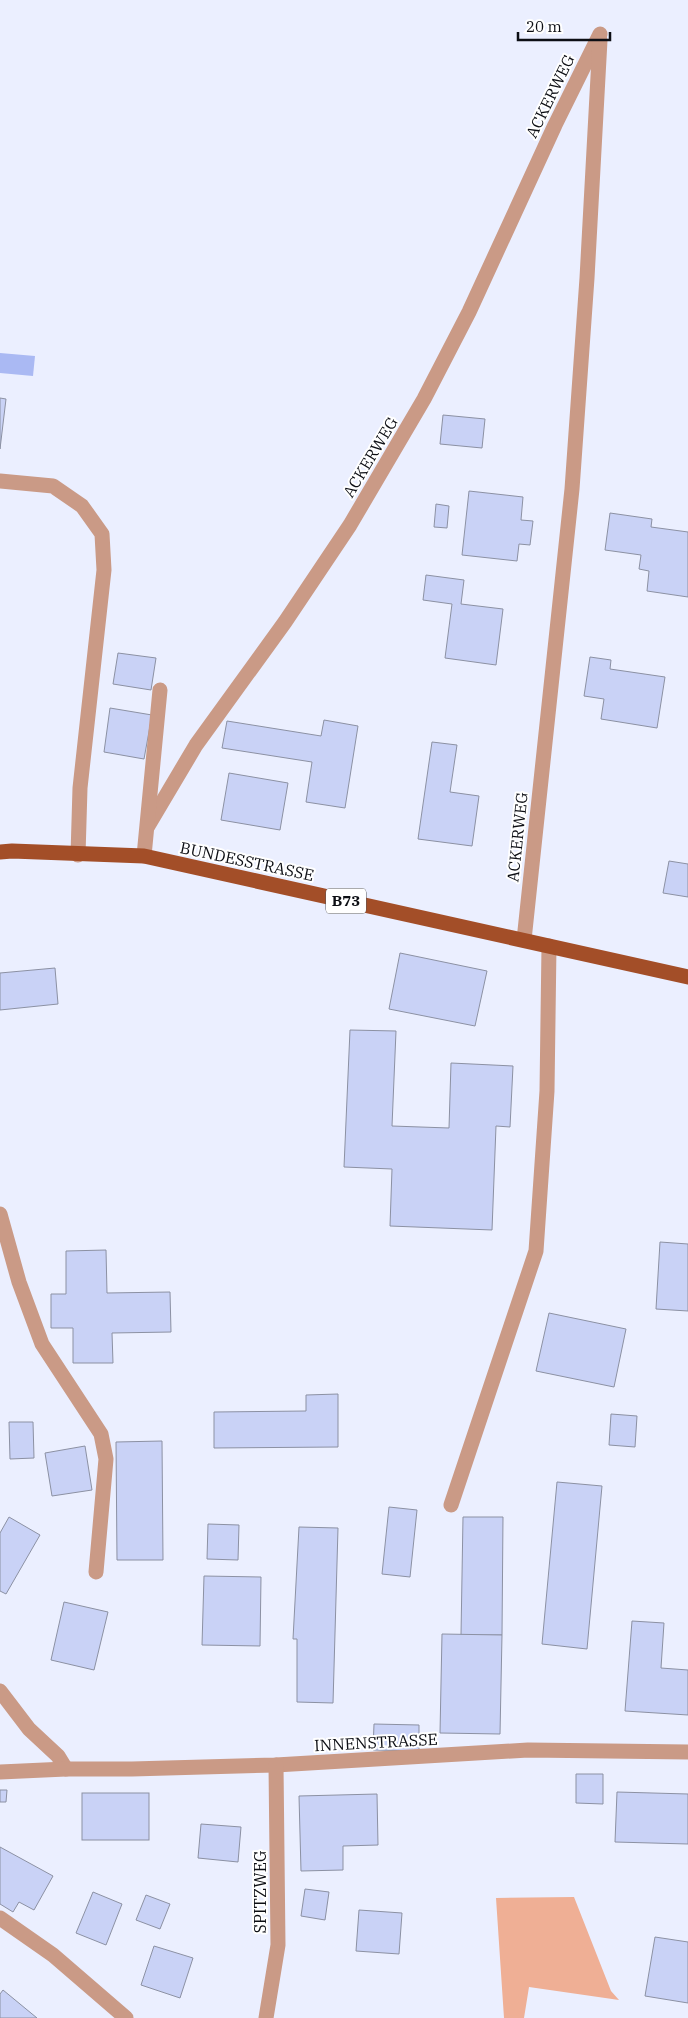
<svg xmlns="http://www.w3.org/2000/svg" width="688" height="2018" font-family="'IBM Plex Serif',serif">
  <rect width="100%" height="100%" fill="#ebefff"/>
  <path fill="#efaf95" d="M 574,1897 L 611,1991 L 619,2000 L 529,1987 L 524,2018 L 504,2018 L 496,1898 Z"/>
  <path fill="#aab9f3" d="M 0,353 L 35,356 L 33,376 L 0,373 Z"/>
  <g fill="#c9d2f6" stroke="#8c91a3">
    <path d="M 0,398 L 6,399 L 0,449 Z"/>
    <path d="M 443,415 L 485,419 L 482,448 L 440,444 Z"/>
    <path d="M 469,491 L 523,497 L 521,520 L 533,521 L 530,545 L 519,544 L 517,561 L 462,555 Z"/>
    <path d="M 436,504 L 449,506 L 447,528 L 434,527 Z"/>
    <path d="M 610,513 L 652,519 L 651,527 L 688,532 L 688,597 L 647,591 L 649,571 L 639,569 L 641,555 L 605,550 Z"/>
    <path d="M 426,575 L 464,580 L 461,604 L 503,609 L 496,665 L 445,658 L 452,604 L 423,600 Z"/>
    <path d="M 118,653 L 156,658 L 151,690 L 113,684 Z"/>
    <path d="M 590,657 L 611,660 L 610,669 L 665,677 L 657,728 L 601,719 L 604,699 L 584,696 Z"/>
    <path d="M 110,708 L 152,715 L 144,759 L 104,752 Z"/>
    <path d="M 324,720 L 358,726 L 345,808 L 306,802 L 312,762 L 222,748 L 227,721 L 321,736 Z"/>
    <path d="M 432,742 L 457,745 L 450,792 L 479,796 L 472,846 L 418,839 Z"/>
    <path d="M 229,773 L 288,783 L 280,830 L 221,820 Z"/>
    <path d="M 669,861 L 688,864 L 688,897 L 663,893 Z"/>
    <path d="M 400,953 L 487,971 L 475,1026 L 389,1009 Z"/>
    <path d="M 55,968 L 58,1004 L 0,1010 L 0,973 Z"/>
    <path d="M 350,1030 L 396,1031 L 392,1126 L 449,1128 L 451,1063 L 513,1066 L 510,1127 L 496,1126 L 492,1230 L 390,1226 L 392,1169 L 344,1167 Z"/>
    <path d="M 660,1242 L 688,1244 L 688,1311 L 656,1309 Z"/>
    <path d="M 106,1250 L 107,1293 L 170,1292 L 171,1332 L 112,1333 L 113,1363 L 73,1363 L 73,1328 L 51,1328 L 51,1294 L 66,1294 L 66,1251 Z"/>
    <path d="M 549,1313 L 626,1329 L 614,1387 L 536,1371 Z"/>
    <path d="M 338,1394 L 338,1447 L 214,1448 L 214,1412 L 306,1411 L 306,1395 Z"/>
    <path d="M 611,1414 L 637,1416 L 635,1447 L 609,1445 Z"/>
    <path d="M 9,1422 L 33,1422 L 34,1458 L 10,1459 Z"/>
    <path d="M 162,1441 L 163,1560 L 117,1560 L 116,1442 Z"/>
    <path d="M 85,1446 L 92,1490 L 52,1496 L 45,1453 Z"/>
    <path d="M 557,1482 L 602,1486 L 587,1649 L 542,1644 Z"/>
    <path d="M 389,1507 L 417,1510 L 410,1577 L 382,1574 Z"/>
    <path d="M 9,1517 L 40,1535 L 6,1594 L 0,1591 L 0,1533 Z"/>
    <path d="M 463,1517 L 503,1517 L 502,1635 L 461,1635 Z"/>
    <path d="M 208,1524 L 239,1525 L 238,1560 L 207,1559 Z"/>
    <path d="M 299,1527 L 338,1528 L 333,1703 L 297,1702 L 297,1639 L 293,1639 Z"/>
    <path d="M 204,1576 L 261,1577 L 260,1646 L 202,1645 Z"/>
    <path d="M 64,1602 L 108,1612 L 94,1670 L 51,1660 Z"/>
    <path d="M 632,1621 L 664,1623 L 661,1668 L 688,1670 L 688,1715 L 625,1711 Z"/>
    <path d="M 442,1634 L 502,1635 L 500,1734 L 440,1733 Z"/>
    <path d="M 374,1724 L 419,1725 L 419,1751 L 373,1750 Z"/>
    <path d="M 576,1774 L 603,1774 L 603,1804 L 576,1803 Z"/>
    <path d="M 0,1790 L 7,1790 L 6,1802 L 0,1802 Z"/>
    <path d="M 617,1792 L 688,1794 L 688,1844 L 615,1842 Z"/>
    <rect x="82" y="1793" width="67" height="47"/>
    <path d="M 377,1794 L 378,1845 L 343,1846 L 343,1870 L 301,1871 L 299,1796 Z"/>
    <path d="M 201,1824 L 241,1827 L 238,1862 L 198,1858 Z"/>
    <path d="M 0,1847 L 53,1876 L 34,1910 L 19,1902 L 13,1912 L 0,1904 Z"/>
    <path d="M 305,1889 L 329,1892 L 325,1920 L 301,1916 Z"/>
    <path d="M 93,1892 L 122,1904 L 106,1945 L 76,1933 Z"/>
    <path d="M 146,1895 L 170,1904 L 160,1929 L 136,1920 Z"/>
    <path d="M 359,1910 L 402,1913 L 399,1954 L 356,1951 Z"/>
    <path d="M 655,1937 L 688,1942 L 688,2003 L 645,1996 Z"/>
    <path d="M 154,1946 L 193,1958 L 180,1998 L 141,1985 Z"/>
    <path d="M 3,1990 L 37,2018 L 0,2018 L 0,1994 Z"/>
  </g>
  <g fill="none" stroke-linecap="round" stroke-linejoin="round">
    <g stroke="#ca9a86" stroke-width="15">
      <path d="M 0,481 L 53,486 L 82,506 L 102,534 L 104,570 L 80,788 L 78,855"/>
      <path d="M 148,826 L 196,745 L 285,622 L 350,525 L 424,399 L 469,312 L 555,125 L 600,34"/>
      <path d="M 144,856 L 160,690"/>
      <path d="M 524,940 L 572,489 L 587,278 L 600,40"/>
      <path d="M 0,1214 L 19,1282 L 42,1344 L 101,1434 L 106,1459 L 96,1572"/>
      <path d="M 451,1505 L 536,1251 L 547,1091 L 549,946"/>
      <path d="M 0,1691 L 29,1729 L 58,1756 L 66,1769"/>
      <path d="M 0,1772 L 66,1769 L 132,1769 L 276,1765 L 528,1750 L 688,1752"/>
      <path d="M 0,1918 L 53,1955 L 126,2018"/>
      <path d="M 266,2018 L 278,1945 L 276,1765"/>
    </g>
    <path stroke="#a34e28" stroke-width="15" d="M 0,852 L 12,851 L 144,856 L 688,977"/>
  </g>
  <g text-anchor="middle" stroke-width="4" stroke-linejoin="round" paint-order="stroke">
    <rect fill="#fff" stroke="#55565a" stroke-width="1" x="326" y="888.5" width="40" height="25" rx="4"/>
    <g font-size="15" font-weight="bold" fill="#0c0e14">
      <text x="346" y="906">B73</text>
    </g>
    <g font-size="16" fill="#0c0e14" stroke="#fff">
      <text transform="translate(550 96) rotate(-64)" y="6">ACKERWEG</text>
      <text transform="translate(370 457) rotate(-59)" y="6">ACKERWEG</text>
      <text transform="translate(517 837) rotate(-84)" y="6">ACKERWEG</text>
      <text transform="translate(247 861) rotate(12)" y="6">BUNDESSTRASSE</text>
      <text transform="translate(376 1742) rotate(-3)" y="6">INNENSTRASSE</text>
      <text transform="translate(260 1892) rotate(-90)" y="6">SPITZWEG</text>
    </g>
  </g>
  <path d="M518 32v8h92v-8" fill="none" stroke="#0c0e14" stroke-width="2.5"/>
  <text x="526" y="32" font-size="15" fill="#0c0e14" stroke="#ffffff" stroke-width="4" paint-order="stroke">20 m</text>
</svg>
